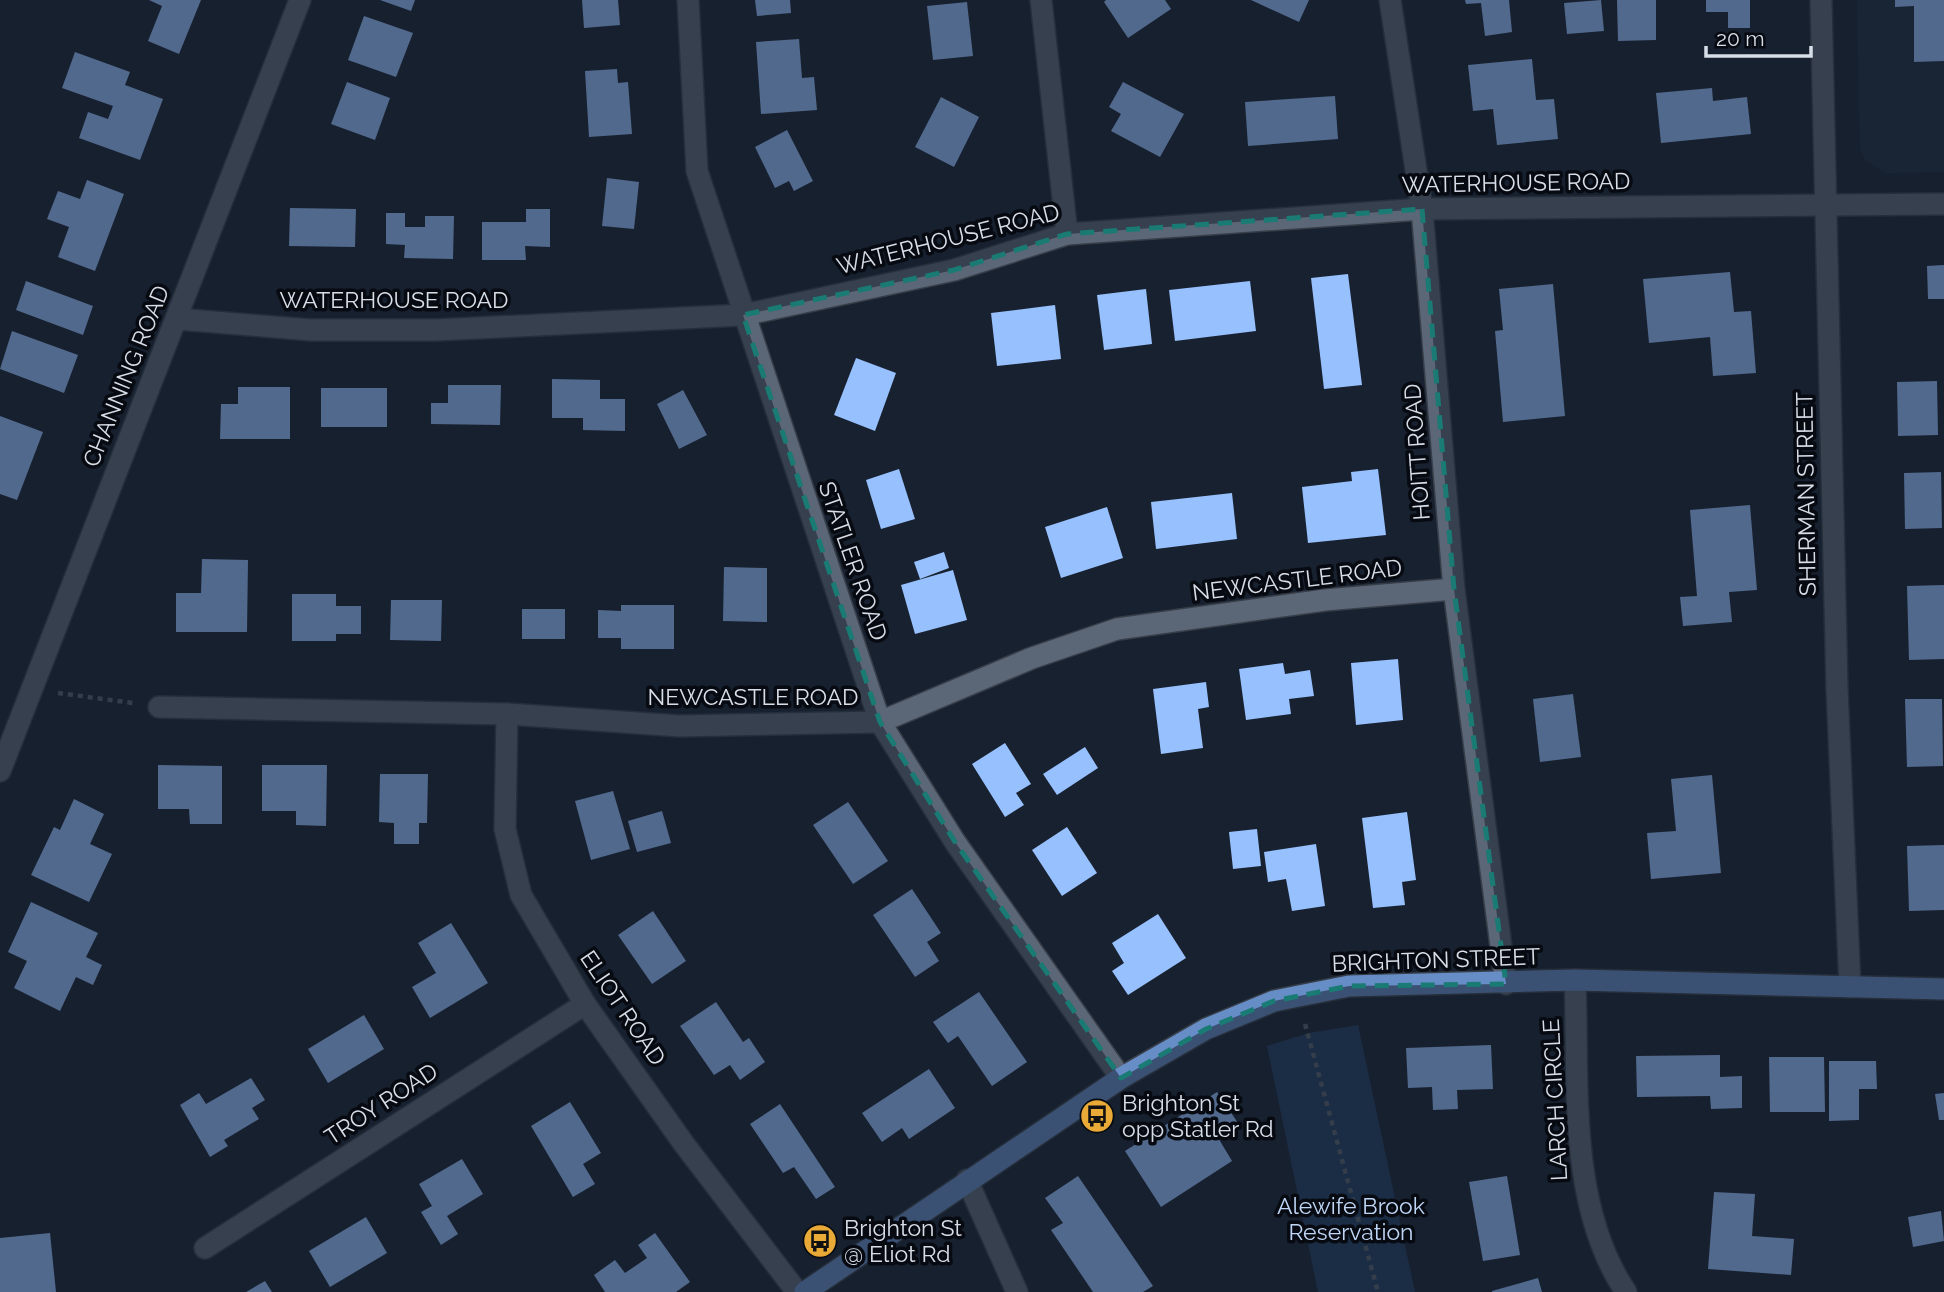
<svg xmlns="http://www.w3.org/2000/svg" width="1944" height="1292" font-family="Raleway,sans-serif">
  <rect width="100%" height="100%" fill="#18212f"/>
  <path fill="#1c293c" d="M 1857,0 L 1944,0 L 1944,172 L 1887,173 L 1865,160 L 1860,148 Z"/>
  <path fill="#203a61" d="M 1358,1025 L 1415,1292 L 1318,1292 L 1267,1046 L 1309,1033 Z"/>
  <g fill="#97c0fe">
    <path d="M 149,0 L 201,0 L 179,54 L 148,41 L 162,6 Z"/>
    <path d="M 380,0 L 415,0 L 411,11 Z"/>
    <path d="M 582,0 L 618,0 L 620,25 L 584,28 Z"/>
    <path d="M 755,0 L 790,0 L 791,13 L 757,16 Z"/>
    <path d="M 1106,0 L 1165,0 L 1171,9 L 1128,38 L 1104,2 Z"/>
    <path d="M 1251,0 L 1309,0 L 1299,22 Z"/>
    <path d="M 1465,0 L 1509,0 L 1512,32 L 1485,36 L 1481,3 L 1466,4 Z"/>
    <path d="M 1601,0 L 1604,31 L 1567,34 L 1564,3 Z"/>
    <path d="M 1617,0 L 1656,0 L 1656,40 L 1618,41 Z"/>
    <path d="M 1706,0 L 1750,0 L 1750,28 L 1728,28 L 1728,12 L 1706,12 Z"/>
    <path d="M 1895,0 L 1944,0 L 1944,61 L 1914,62 L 1914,6 L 1895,7 Z"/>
    <path d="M 967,2 L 973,56 L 933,60 L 927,6 Z"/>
    <path d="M 364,16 L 413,33 L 396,77 L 348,60 Z"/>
    <path d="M 799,39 L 802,78 L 814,77 L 817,110 L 761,114 L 756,42 Z"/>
    <path d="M 75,52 L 130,72 L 125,85 L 163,99 L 140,160 L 79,138 L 88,112 L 108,119 L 113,106 L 62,88 Z"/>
    <path d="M 1532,59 L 1536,100 L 1554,99 L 1558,139 L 1497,145 L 1493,109 L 1473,111 L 1468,65 Z"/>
    <path d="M 617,69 L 618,83 L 628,82 L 632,134 L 589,137 L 585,71 Z"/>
    <path d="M 347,82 L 390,98 L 375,140 L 331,124 Z"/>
    <path d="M 1123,82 L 1184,114 L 1160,157 L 1111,131 L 1121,114 L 1109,107 Z"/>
    <path d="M 1712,88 L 1713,101 L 1747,97 L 1751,134 L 1661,143 L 1656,93 Z"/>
    <path d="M 1335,96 L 1338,139 L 1248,146 L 1245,102 Z"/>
    <path d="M 941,97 L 979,117 L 954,167 L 915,147 Z"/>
    <path d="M 787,130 L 813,181 L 794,191 L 789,181 L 775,188 L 755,147 Z"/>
    <path d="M 607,178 L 639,182 L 634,229 L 602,226 Z"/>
    <path d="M 87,180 L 124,194 L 95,271 L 58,257 L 69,227 L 47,219 L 58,191 L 80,199 Z"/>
    <path d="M 290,208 L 356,209 L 355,247 L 289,246 Z"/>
    <path d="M 526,209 L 550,209 L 550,247 L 525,246 L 526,260 L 482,260 L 482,222 L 526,222 Z"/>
    <path d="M 386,213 L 405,213 L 405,227 L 425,227 L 425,216 L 454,216 L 453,259 L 404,258 L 405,245 L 386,244 Z"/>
    <path d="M 1944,265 L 1944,299 L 1928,299 L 1927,266 Z"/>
    <path d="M 1730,272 L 1734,312 L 1751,311 L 1756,373 L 1713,376 L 1710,337 L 1649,343 L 1643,279 Z"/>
    <path d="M 1348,274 L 1362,385 L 1324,389 L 1311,278 Z"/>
    <path d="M 26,281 L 93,306 L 83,335 L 16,310 Z"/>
    <path d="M 1250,281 L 1256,331 L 1175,341 L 1169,290 Z"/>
    <path d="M 1553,284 L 1565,416 L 1503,422 L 1495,331 L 1503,330 L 1499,289 Z"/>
    <path d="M 1146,289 L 1152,344 L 1104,350 L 1097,295 Z"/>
    <path d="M 1055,305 L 1061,359 L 997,366 L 991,313 Z"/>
    <path d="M 12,331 L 78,355 L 64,393 L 0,369 Z"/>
    <path d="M 856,358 L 896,373 L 875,431 L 834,415 Z"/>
    <path d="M 552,379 L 600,380 L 600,399 L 625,399 L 625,431 L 583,430 L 583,418 L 552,418 Z"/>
    <path d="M 1937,381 L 1938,435 L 1898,436 L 1897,382 Z"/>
    <path d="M 448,385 L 501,385 L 500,425 L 431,424 L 431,403 L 448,403 Z"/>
    <path d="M 238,387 L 290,387 L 290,439 L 220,439 L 221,404 L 238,404 Z"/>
    <rect x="321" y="388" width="66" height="39"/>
    <path d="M 683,390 L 707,435 L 679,449 L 657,404 Z"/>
    <path d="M 0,416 L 43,432 L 17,500 L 0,494 Z"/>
    <path d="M 899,469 L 915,519 L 881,529 L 866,480 Z"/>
    <path d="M 1378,469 L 1386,535 L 1308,543 L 1302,487 L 1352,481 L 1351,472 Z"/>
    <path d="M 1941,472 L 1942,528 L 1905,529 L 1904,473 Z"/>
    <path d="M 1232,493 L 1237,539 L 1156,549 L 1151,502 Z"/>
    <path d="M 1750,505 L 1757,590 L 1729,592 L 1732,622 L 1683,626 L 1680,597 L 1697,596 L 1690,510 Z"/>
    <path d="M 1107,507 L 1123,558 L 1061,578 L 1045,527 Z"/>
    <path d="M 944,552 L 949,568 L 920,579 L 914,562 Z"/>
    <path d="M 202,559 L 248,560 L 247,632 L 176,632 L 176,593 L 201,593 Z"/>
    <path d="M 724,567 L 767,568 L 767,622 L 723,621 Z"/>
    <path d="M 953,570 L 967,620 L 915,634 L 901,585 Z"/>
    <path d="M 1944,585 L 1944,659 L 1909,660 L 1907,586 Z"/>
    <path d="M 292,594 L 336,594 L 336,606 L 361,606 L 361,634 L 336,634 L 336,641 L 292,641 Z"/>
    <path d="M 391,600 L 442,600 L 441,641 L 390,640 Z"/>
    <path d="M 621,605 L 674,605 L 674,649 L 621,649 L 621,638 L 598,638 L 598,610 L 621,611 Z"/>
    <rect x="522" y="609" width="43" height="30"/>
    <path d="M 1398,659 L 1403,720 L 1356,725 L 1351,663 Z"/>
    <path d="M 1283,663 L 1285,674 L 1310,670 L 1314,696 L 1289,699 L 1291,714 L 1246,720 L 1239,669 Z"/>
    <path d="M 1206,682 L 1209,707 L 1198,709 L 1203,748 L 1161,754 L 1153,689 Z"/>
    <path d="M 1573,694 L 1581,757 L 1540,762 L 1533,699 Z"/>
    <path d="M 1905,699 L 1942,699 L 1943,766 L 1907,767 Z"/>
    <path d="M 1005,743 L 1031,784 L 1016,793 L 1024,805 L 1005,817 L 972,764 Z"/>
    <path d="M 1085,747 L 1098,768 L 1057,795 L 1043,774 Z"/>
    <path d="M 158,765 L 222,766 L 222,824 L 190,824 L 189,809 L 158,809 Z"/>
    <path d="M 262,765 L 327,765 L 326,826 L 296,825 L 296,811 L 262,811 Z"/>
    <path d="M 380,774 L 428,774 L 427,823 L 419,823 L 419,844 L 394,844 L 394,823 L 379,822 Z"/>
    <path d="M 1712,775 L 1721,873 L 1651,879 L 1647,833 L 1676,831 L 1671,779 Z"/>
    <path d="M 613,791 L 630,849 L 591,860 L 575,801 Z"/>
    <path d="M 74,799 L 104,814 L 90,844 L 112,854 L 89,902 L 31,875 L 54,827 L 60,830 Z"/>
    <path d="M 848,802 L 888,861 L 853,884 L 813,825 Z"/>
    <path d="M 662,811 L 671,843 L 637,852 L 628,821 Z"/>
    <path d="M 1407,812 L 1416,880 L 1402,882 L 1405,905 L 1373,908 L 1362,818 Z"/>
    <path d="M 1067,827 L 1097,873 L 1062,896 L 1032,850 Z"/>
    <path d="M 1257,829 L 1261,866 L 1233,869 L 1229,832 Z"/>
    <path d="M 1316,844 L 1325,906 L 1292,911 L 1286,879 L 1268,882 L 1264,852 Z"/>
    <path d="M 1944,845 L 1944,910 L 1909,911 L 1907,846 Z"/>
    <path d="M 912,889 L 941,933 L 927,942 L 939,961 L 915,977 L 873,915 Z"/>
    <path d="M 31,902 L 98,933 L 86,957 L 102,965 L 93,985 L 76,977 L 60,1011 L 14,988 L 27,961 L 8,952 Z"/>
    <path d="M 653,911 L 686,961 L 652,984 L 618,935 Z"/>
    <path d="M 1158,914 L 1186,958 L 1128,995 L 1112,971 L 1124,963 L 1112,943 Z"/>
    <path d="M 451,923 L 488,983 L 430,1018 L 412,987 L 436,973 L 418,943 Z"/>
    <path d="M 979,992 L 1027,1062 L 992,1086 L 958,1036 L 948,1043 L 933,1022 Z"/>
    <path d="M 716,1002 L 743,1042 L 749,1038 L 765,1062 L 740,1080 L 730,1065 L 714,1075 L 680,1026 Z"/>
    <path d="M 364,1015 L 384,1049 L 328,1083 L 308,1049 Z"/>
    <path d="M 1491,1045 L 1493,1089 L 1457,1090 L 1458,1109 L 1433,1110 L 1432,1087 L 1408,1088 L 1406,1048 Z"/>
    <path d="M 1720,1055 L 1720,1077 L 1742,1076 L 1742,1108 L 1711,1109 L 1710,1096 L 1637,1097 L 1636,1056 Z"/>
    <path d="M 1769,1057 L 1824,1057 L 1825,1112 L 1770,1112 Z"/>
    <path d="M 1829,1061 L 1876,1061 L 1877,1089 L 1859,1089 L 1859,1120 L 1829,1121 Z"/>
    <path d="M 929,1069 L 955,1108 L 909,1139 L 902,1128 L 882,1142 L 862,1113 Z"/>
    <path d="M 251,1078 L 265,1100 L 252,1108 L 259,1119 L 224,1140 L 228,1146 L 210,1157 L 180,1105 L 199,1093 L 206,1104 Z"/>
    <path d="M 1217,1092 L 1238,1123 L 1217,1136 L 1232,1161 L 1161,1207 L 1125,1151 Z"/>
    <path d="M 1944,1093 L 1944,1120 L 1939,1120 L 1935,1094 Z"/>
    <path d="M 570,1102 L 601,1153 L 583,1164 L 595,1184 L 573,1197 L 531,1126 Z"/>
    <path d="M 780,1104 L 835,1187 L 816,1199 L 794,1167 L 783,1173 L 750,1124 Z"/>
    <path d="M 462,1159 L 483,1194 L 447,1216 L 458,1234 L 441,1245 L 421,1212 L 432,1206 L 419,1184 Z"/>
    <path d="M 1078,1176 L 1153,1286 L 1143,1292 L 1093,1292 L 1051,1230 L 1063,1223 L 1045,1198 Z"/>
    <path d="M 1507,1176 L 1520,1255 L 1483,1261 L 1469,1182 Z"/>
    <path d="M 1714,1192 L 1755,1194 L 1752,1236 L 1794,1239 L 1791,1275 L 1708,1269 Z"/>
    <path d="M 1941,1211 L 1944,1241 L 1913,1247 L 1908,1217 Z"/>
    <path d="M 366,1217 L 387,1253 L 330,1287 L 309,1251 Z"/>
    <path d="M 50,1233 L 56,1292 L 0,1292 L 0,1238 Z"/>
    <path d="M 655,1233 L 690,1282 L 676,1292 L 605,1292 L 594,1275 L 615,1260 L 625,1273 L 647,1258 L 638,1245 Z"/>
    <path d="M 1538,1278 L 1542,1292 L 1492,1292 L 1492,1291 Z"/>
    <path d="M 265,1281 L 272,1292 L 246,1292 Z"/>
  </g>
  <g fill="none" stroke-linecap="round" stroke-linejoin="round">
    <g stroke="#373e49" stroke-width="24">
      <g id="minor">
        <path d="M 688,0 L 697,171 L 880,722 L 955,842 L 1121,1078"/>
        <path d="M 1041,0 L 1067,234"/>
        <path d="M 1390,0 L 1422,209 L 1454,589 L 1506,984"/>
        <path d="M 1821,0 L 1837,689 L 1850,987"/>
        <path d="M 178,319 L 311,330 L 436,330 L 743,315 L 954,270 L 1067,234 L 1422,209 L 1944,204"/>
        <path d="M 159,707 L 507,714 L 680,726 L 880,722 L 1032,658 L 1117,629 L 1325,600 L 1454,589"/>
        <path d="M 507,714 L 505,829 L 521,895 L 585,1004 L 684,1144 L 797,1292"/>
        <path d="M 0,771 L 300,0"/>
        <path d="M 1575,980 C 1579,1081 1567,1205 1626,1292"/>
        <path d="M 967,1180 L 1017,1292"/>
        <path d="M 205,1248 L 585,1004"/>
      </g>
    </g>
    <g stroke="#373e49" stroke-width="24">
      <path id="major" d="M 805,1292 L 1121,1078 L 1206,1029 L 1274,1001 L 1349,986 L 1575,980 L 1944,989"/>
    </g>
    <g stroke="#58606c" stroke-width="4.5" stroke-dasharray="5 5" stroke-linecap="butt">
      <path d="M 58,693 L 133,703"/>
      <path d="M 1305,1024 L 1378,1292"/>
    </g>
    <use href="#minor" stroke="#5b6676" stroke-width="21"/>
    <use href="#major" stroke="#678dc6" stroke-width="21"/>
  </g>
  <path d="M0 0H1944V1292H0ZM 1422,209 L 1454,589 L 1506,984 L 1349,986 L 1274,1001 L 1206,1029 L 1121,1078 L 955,842 L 880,722 L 743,315 L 954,270 L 1067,234 Z" fill="#18212f" fill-opacity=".55" fill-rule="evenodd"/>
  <path fill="none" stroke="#197b74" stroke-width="5" stroke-dasharray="14 9" stroke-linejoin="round" d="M 1422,209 L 1454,589 L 1506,984 L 1349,986 L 1274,1001 L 1206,1029 L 1121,1078 L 955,842 L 880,722 L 743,315 L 954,270 L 1067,234 Z"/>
  <defs>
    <g id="bus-disc" transform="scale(1.75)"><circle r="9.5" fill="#e9aa38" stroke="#070b11"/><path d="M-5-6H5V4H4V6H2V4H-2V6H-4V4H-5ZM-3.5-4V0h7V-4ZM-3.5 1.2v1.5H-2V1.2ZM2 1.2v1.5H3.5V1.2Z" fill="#111"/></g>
  </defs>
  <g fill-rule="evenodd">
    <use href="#bus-disc" x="1097" y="1116"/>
    <use href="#bus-disc" x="820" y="1241"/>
  </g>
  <g text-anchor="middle" stroke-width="7" stroke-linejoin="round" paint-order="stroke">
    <g font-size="23" fill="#d8dee8" stroke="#070b11">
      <text transform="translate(1516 183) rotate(-1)" y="8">WATERHOUSE ROAD</text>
      <text transform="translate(948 239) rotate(-14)" y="8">WATERHOUSE ROAD</text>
      <text x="394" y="308">WATERHOUSE ROAD</text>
      <text transform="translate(126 376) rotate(-68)" y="8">CHANNING ROAD</text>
      <text transform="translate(1417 452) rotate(-94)" y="8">HOITT ROAD</text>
      <text transform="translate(1806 494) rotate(-91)" y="8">SHERMAN STREET</text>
      <text transform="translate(853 561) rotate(71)" y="8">STATLER ROAD</text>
      <text transform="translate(1297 580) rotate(-7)" y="8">NEWCASTLE ROAD</text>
      <text x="753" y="705">NEWCASTLE ROAD</text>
      <text transform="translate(1436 960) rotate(-2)" y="8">BRIGHTON STREET</text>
      <text transform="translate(623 1008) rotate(56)" y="8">ELIOT ROAD</text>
      <text transform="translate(1555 1100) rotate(-93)" y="8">LARCH CIRCLE</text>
      <text transform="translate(381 1104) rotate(-33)" y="8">TROY ROAD</text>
    </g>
    <g font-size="23" fill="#d8dee8" stroke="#070b11" text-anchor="start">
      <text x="1122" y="1111">Brighton St<tspan x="1122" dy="26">opp Statler Rd</tspan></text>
      <text x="844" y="1236">Brighton St<tspan x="844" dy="26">@ Eliot Rd</tspan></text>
    </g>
    <g font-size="23" fill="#bed5f5" stroke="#070b11">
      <text x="1351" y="1214">Alewife Brook<tspan x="1351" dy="26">Reservation</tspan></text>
    </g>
  </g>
  <path d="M1706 46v10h105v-10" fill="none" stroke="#d8dee8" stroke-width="3.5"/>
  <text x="1716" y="46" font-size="21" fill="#d8dee8" stroke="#070b11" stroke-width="5" paint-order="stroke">20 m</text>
</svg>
